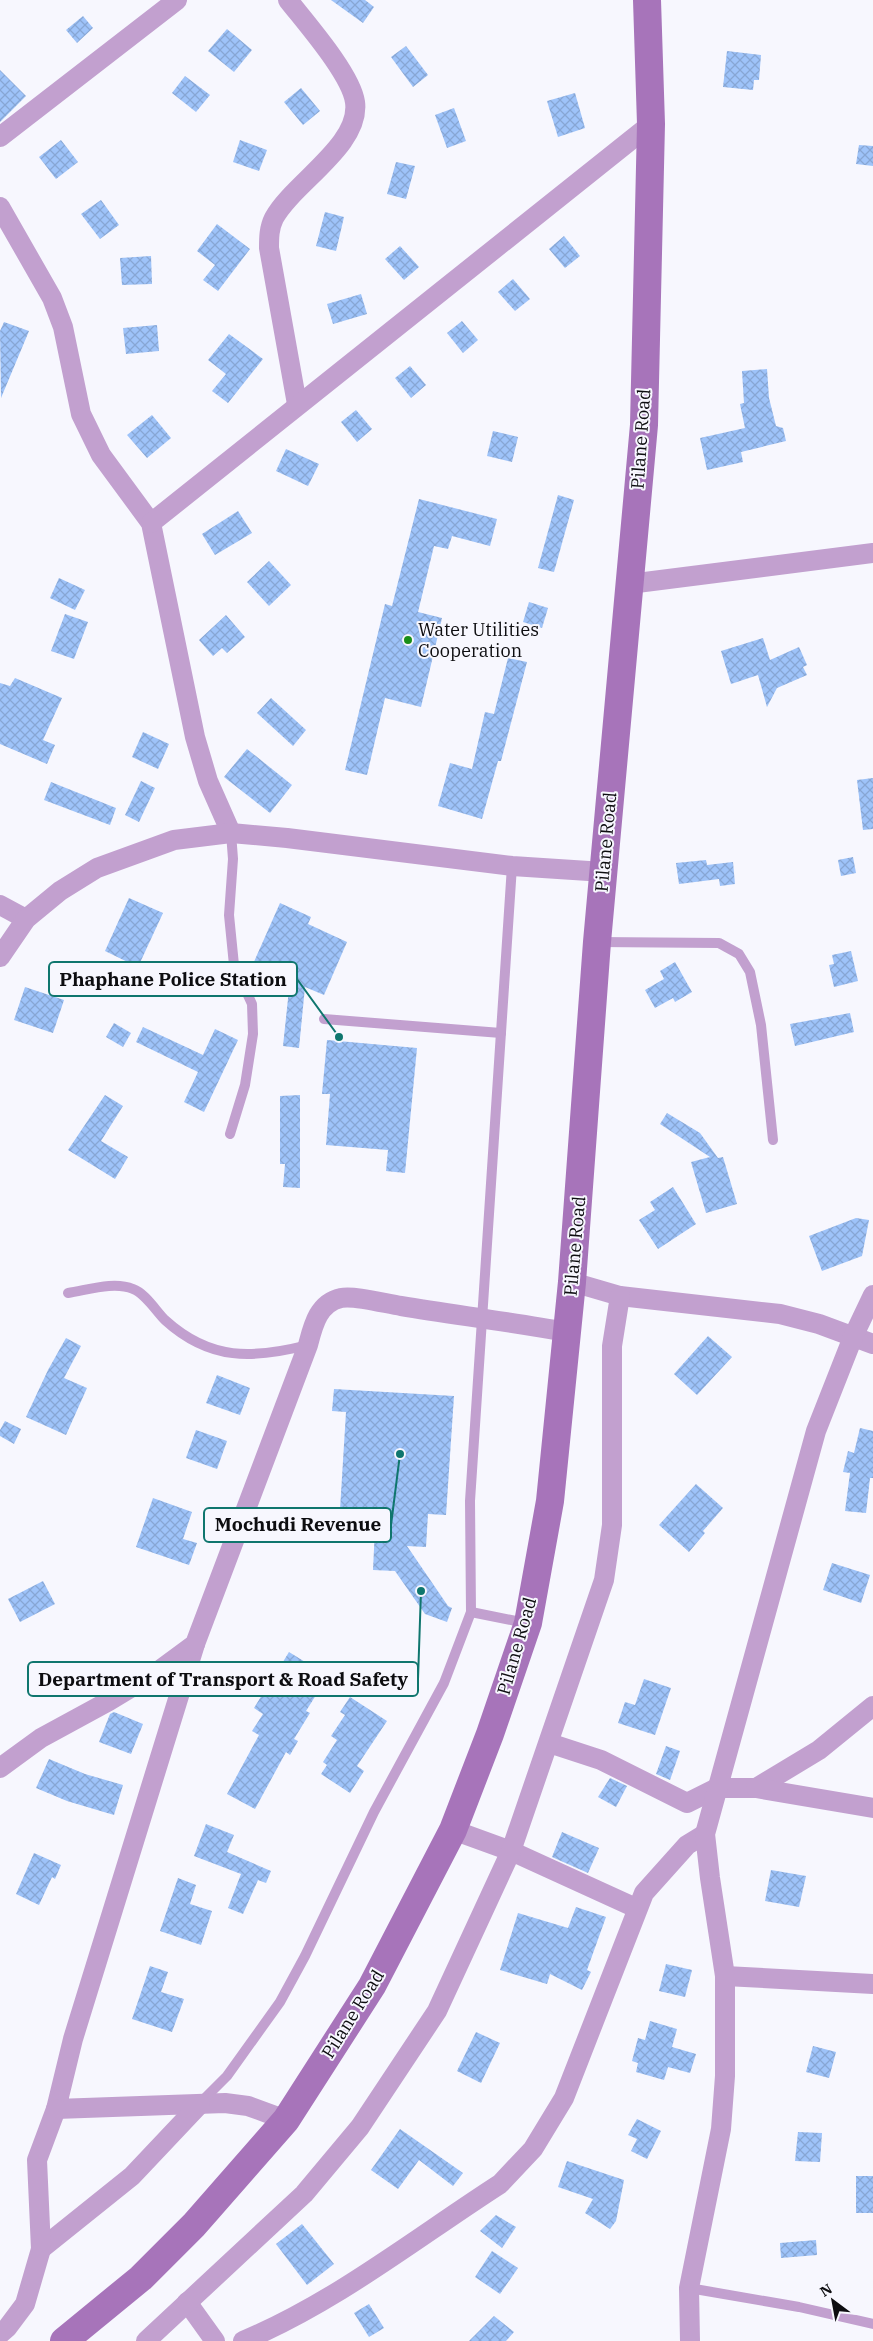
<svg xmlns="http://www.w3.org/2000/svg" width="873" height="2341" font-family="'IBM Plex Serif',serif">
  <defs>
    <pattern id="building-cross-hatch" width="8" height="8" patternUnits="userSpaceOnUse" patternTransform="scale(1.25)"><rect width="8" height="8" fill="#9ec3f9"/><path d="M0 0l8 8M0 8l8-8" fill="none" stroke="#87a6d4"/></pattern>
  </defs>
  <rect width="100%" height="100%" fill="#f7f7fe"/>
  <g fill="url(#building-cross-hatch)">
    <path d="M 331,0 L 365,0 L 374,7 L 363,23 Z"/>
    <path d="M 83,16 L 93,28 L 77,43 L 66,30 Z"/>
    <path d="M 227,29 L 252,50 L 234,72 L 208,51 Z"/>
    <path d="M 406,46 L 428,75 L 413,87 L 391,57 Z"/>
    <path d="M 727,51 L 761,55 L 759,80 L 754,80 L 753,90 L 723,87 Z"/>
    <path d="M 0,70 L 26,96 L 0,122 Z"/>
    <path d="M 185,76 L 210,95 L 196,112 L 172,93 Z"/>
    <path d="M 301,88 L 320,111 L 303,125 L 284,102 Z"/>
    <path d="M 575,93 L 585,128 L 558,137 L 547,101 Z"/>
    <path d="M 454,108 L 466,141 L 447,148 L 435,115 Z"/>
    <path d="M 61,140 L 78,162 L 56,179 L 39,157 Z"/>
    <path d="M 240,140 L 267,150 L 259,171 L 233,162 Z"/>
    <path d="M 859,145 L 873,146 L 873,166 L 856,164 Z"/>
    <path d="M 396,162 L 415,166 L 406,199 L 387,194 Z"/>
    <path d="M 101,200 L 119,225 L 100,239 L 81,214 Z"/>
    <path d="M 325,212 L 344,217 L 336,251 L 316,246 Z"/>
    <path d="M 217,224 L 250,249 L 218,291 L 203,280 L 215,265 L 197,251 Z"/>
    <path d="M 564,236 L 580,256 L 565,268 L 549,249 Z"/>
    <path d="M 400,246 L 419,267 L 404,280 L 385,259 Z"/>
    <path d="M 151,256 L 152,284 L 122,285 L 120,258 Z"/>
    <path d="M 513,279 L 530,299 L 515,311 L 498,292 Z"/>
    <path d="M 361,294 L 367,314 L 333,324 L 327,304 Z"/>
    <path d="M 462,321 L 478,340 L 463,353 L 447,333 Z"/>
    <path d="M 4,322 L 29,331 L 1,398 L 0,331 Z"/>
    <path d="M 157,325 L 159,351 L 126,354 L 123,328 Z"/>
    <path d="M 229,334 L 263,359 L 228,403 L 212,391 L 226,374 L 208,360 Z"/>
    <path d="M 410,366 L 426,385 L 411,398 L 395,378 Z"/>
    <path d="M 767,369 L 769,398 L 776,426 L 783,428 L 786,441 L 741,452 L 743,462 L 707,470 L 700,438 L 745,428 L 740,404 L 744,403 L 742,371 Z"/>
    <path d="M 356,410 L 372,429 L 357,442 L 341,422 Z"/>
    <path d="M 152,415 L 171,438 L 147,458 L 127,435 Z"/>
    <path d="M 493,431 L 518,437 L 512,462 L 487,456 Z"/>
    <path d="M 286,449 L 319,464 L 308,486 L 276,471 Z"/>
    <path d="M 558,495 L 574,500 L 554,572 L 538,568 Z"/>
    <path d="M 419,499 L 497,519 L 490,546 L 452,536 L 448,549 L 434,546 L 418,612 L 442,618 L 421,707 L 385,698 L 367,775 L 345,770 L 385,604 L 392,606 Z"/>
    <path d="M 238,511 L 252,533 L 215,555 L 202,534 Z"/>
    <path d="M 269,561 L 291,585 L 269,606 L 247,582 Z"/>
    <path d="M 59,578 L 85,590 L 75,610 L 50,598 Z"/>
    <path d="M 529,602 L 548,608 L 542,628 L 523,622 Z"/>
    <path d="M 65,614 L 88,622 L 74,659 L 51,651 Z"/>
    <path d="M 226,615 L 245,637 L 227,653 L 222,648 L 213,656 L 199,640 Z"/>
    <path d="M 763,638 L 770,660 L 799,647 L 807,665 L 803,667 L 807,675 L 777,688 L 767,707 L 758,675 L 731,684 L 721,651 Z"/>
    <path d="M 508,658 L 527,662 L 501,761 L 498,761 L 482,819 L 438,806 L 450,763 L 472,769 L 485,712 L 494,714 Z"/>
    <path d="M 15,678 L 62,698 L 43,740 L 55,745 L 47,764 L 0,744 L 0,683 L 10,686 Z"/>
    <path d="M 271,698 L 306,730 L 293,746 L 257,713 Z"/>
    <path d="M 143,732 L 169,744 L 158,769 L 132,757 Z"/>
    <path d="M 247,749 L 292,785 L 270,813 L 224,777 Z"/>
    <path d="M 873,778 L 873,829 L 863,830 L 857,780 Z"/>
    <path d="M 141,781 L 155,788 L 139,822 L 125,815 Z"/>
    <path d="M 51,782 L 116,808 L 110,825 L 44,800 Z"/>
    <path d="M 853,857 L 856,873 L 841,876 L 838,860 Z"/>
    <path d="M 706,860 L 707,865 L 733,862 L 735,884 L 720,886 L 719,879 L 679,884 L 676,863 Z"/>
    <path d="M 129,898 L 163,913 L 138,967 L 105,951 Z"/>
    <path d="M 280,903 L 311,917 L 308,924 L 347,942 L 324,995 L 305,987 L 299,1048 L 283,1046 L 290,980 L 253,964 Z"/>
    <path d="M 851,951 L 858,981 L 834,987 L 829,965 L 834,964 L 832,955 Z"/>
    <path d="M 675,962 L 692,992 L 675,1002 L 673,998 L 655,1008 L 645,990 L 664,979 L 660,971 Z"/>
    <path d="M 25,987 L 64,1000 L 53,1033 L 14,1020 Z"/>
    <path d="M 850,1013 L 854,1032 L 795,1046 L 790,1024 Z"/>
    <path d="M 114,1023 L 131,1033 L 123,1047 L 106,1037 Z"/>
    <path d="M 143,1027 L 203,1055 L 215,1029 L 238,1040 L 204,1112 L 184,1102 L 198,1072 L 136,1042 Z"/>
    <path d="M 327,1040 L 417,1048 L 405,1173 L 386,1171 L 388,1150 L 326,1145 L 330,1094 L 322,1094 Z"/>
    <path d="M 105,1095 L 123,1106 L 101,1141 L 128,1157 L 115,1179 L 68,1150 Z"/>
    <path d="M 300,1095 L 300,1188 L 283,1187 L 285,1164 L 280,1164 L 280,1096 Z"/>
    <path d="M 667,1113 L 700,1133 L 718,1158 L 723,1157 L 737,1204 L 706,1213 L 691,1162 L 710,1157 L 660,1124 Z"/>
    <path d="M 673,1187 L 696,1224 L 658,1249 L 639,1220 L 655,1210 L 650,1202 Z"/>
    <path d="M 856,1218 L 869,1220 L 862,1256 L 822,1271 L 809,1236 Z"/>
    <path d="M 708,1336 L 732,1357 L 697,1395 L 674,1374 Z"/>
    <path d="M 66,1338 L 81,1346 L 64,1378 L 87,1388 L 66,1435 L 26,1417 L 48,1370 Z"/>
    <path d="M 217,1375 L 250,1388 L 240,1415 L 206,1403 Z"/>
    <path d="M 334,1389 L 454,1396 L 446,1515 L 428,1514 L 426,1547 L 407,1546 L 448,1606 L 452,1608 L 447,1622 L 425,1614 L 395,1571 L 373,1570 L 375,1528 L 339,1526 L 346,1412 L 332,1411 Z"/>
    <path d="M 5,1421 L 21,1429 L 14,1444 L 0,1436 L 0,1430 Z"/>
    <path d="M 860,1428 L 873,1431 L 873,1478 L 870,1478 L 866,1513 L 845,1511 L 850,1473 L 843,1472 L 848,1451 L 854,1453 Z"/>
    <path d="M 196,1430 L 227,1441 L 217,1469 L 186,1458 Z"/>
    <path d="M 696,1484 L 723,1508 L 703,1531 L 705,1533 L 689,1552 L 659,1525 Z"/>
    <path d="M 153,1498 L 192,1512 L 183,1539 L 197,1543 L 189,1565 L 136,1547 Z"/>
    <path d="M 832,1563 L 870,1575 L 861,1603 L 823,1590 Z"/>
    <path d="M 43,1581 L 55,1604 L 20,1622 L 8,1599 Z"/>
    <path d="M 289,1652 L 323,1673 L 318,1680 L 323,1684 L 306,1711 L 310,1713 L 294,1739 L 298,1741 L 290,1755 L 286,1752 L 255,1809 L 227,1794 L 259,1735 L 252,1731 L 263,1714 L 254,1708 L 265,1690 L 257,1684 L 269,1665 L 278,1670 Z"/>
    <path d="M 644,1679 L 671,1688 L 655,1735 L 618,1723 L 625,1702 L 635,1705 Z"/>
    <path d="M 350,1697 L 387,1721 L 357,1766 L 364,1771 L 350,1793 L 321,1774 L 327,1765 L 323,1762 L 337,1740 L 331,1736 L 345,1715 L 340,1712 Z"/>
    <path d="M 114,1712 L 143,1724 L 131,1754 L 99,1742 L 110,1714 Z"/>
    <path d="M 666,1746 L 680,1751 L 670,1780 L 656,1774 Z"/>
    <path d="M 49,1759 L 85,1774 L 123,1785 L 114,1815 L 67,1801 L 36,1788 Z"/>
    <path d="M 610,1778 L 627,1786 L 616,1807 L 598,1797 Z"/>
    <path d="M 206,1824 L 234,1835 L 227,1852 L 271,1871 L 266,1883 L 258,1880 L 243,1914 L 228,1908 L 241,1874 L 194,1856 Z"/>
    <path d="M 562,1832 L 599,1848 L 588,1873 L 552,1857 Z"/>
    <path d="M 34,1853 L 61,1865 L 55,1879 L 52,1877 L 39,1905 L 16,1894 Z"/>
    <path d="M 771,1870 L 806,1876 L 799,1907 L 765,1901 Z"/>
    <path d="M 178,1878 L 196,1885 L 190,1904 L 212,1911 L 201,1945 L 160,1931 Z"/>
    <path d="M 576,1907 L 606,1917 L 587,1970 L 591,1972 L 582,1990 L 550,1974 L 547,1984 L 500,1970 L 518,1913 L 568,1928 Z"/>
    <path d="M 666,1964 L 692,1970 L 685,1997 L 659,1991 Z"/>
    <path d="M 150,1966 L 168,1972 L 161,1992 L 184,1999 L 172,2032 L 132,2019 Z"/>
    <path d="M 650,2021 L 677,2029 L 672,2047 L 696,2054 L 690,2073 L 668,2067 L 664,2080 L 636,2072 L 638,2063 L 632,2061 L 638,2038 L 645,2040 Z"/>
    <path d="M 476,2032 L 500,2043 L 481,2083 L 457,2071 Z"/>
    <path d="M 813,2046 L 836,2052 L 829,2078 L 806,2072 Z"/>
    <path d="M 637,2119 L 661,2131 L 647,2159 L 631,2151 L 637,2139 L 628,2135 Z"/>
    <path d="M 400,2129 L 463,2173 L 453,2186 L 419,2160 L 398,2189 L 371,2170 Z"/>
    <path d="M 798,2132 L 822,2133 L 820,2162 L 795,2161 Z"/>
    <path d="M 567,2161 L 624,2180 L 616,2221 L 610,2229 L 585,2213 L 593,2199 L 558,2187 Z"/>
    <rect x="856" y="2176" width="17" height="37"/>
    <path d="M 496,2215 L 516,2227 L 502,2248 L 480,2231 Z"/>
    <path d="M 302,2224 L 334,2264 L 307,2285 L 276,2244 Z"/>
    <path d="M 816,2240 L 817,2255 L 781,2258 L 780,2243 Z"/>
    <path d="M 492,2251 L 518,2268 L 500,2294 L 475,2277 Z"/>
    <path d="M 369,2304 L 384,2328 L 369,2337 L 354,2313 Z"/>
    <path d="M 494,2316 L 514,2332 L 506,2341 L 469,2341 Z"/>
  </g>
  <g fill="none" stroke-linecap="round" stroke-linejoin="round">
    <g stroke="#c2a0cf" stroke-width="10">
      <path d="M 598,942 L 719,943 L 739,954 L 750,972 L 761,1025 L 773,1140"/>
      <path d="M 324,1019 L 501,1033"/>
      <path d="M 230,1134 L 245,1085 L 253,1034 L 252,1004 L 234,965 L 229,915 L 233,859 L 231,833"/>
      <path d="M 68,1293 C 88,1290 114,1281 133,1289 C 145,1293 156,1311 165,1320 C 210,1361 253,1359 308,1345"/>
      <path d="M 471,1612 L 526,1623"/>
      <path d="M 200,2103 L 227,2076 L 280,2002 L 305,1956 L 374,1812 L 444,1683 L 471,1612 L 470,1501 L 512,866"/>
      <path d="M 689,2288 L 799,2307 L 873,2324"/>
    </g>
    <g stroke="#c2a0cf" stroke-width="20">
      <path d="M 288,0 C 306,23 351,74 355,102 C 361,145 293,183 274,218 C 269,228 269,238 269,248 L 297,404"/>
      <path d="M 0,137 L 177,0"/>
      <path d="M 0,207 L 52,298 L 63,327 L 81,414 L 101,455 L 151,523 L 195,737 L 208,781 L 231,833"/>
      <path d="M 151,523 L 651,124"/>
      <path d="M 629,584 L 873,553"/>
      <path d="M 0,905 L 26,919"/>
      <path d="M 0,957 L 26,919 L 60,891 L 97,868 L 174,840 L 231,833 L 287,838 L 512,866 L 604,872"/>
      <path d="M 572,1282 L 620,1296 L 780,1314 L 819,1324 L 873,1344"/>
      <path d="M 195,1644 L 73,2039 L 56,2109 L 225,2103 L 248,2106 L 286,2120"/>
      <path d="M 549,1743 L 601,1760 L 687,1803 L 717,1788 L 756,1788 L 819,1750 L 873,1706"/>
      <path d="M 0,1768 L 41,1738 L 109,1701 L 157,1672 L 195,1644 L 308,1345 C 313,1326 318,1303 341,1298 C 354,1295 387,1304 401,1306 C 456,1315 512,1322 567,1332"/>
      <path d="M 756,1788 L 873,1808"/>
      <path d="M 453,1830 L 511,1851 L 636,1908"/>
      <path d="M 725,1976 L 873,1984"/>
      <path d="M 41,2249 L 132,2176 L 200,2104"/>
      <path d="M 187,2302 L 215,2341"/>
      <path d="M 0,2334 L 7,2328 L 25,2304 L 41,2249 L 37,2160 L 56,2109"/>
      <path d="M 146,2341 L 304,2194 L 360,2127 L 437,2011 L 511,1851 L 604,1580 L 612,1525 L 612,1346 L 620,1296"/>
      <path d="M 243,2341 C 336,2302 416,2238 500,2184 L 533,2149 L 564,2098 L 644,1893 L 687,1845 L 705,1834"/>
      <path d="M 690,2341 L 689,2288 L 721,2129 L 725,2076 L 725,1976 L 710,1878 L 705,1834 L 816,1431 L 853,1337 L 873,1295"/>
    </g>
    <path stroke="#a774ba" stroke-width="28" d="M 64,2341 L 141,2278 L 194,2225 L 286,2120 L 372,1986 L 453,1830 L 490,1734 L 528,1623 L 550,1501 L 572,1282 L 597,942 L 644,425 L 651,124 L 647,0"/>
  </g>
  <circle fill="#1a8e18" stroke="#f7f7fe" stroke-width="2" cx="408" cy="640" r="5"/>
  <g text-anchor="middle" stroke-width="4" stroke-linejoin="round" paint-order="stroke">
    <g font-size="18" fill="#0d0d10" stroke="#f7f7fe">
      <text transform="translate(641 439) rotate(-86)" y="6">Pilane Road</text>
      <text transform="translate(606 842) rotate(-85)" y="6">Pilane Road</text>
      <text transform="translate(575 1246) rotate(-85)" y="6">Pilane Road</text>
      <text transform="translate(517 1646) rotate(-74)" y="6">Pilane Road</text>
      <text transform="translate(353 2014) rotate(-58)" y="6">Pilane Road</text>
    </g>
    <g font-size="18" fill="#0d0d10" stroke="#f7f7fe" text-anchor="start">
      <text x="418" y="636">Water Utilities<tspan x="418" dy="21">Cooperation</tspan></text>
    </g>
  </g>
  <path fill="none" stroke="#0f766e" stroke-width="2" d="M339 1037L297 979M400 1454L391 1525M421 1591L418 1679"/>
  <g fill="#0f766e" stroke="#f7f7fe" stroke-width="2">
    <circle cx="339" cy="1037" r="5"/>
    <circle cx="400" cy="1454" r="5"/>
    <circle cx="421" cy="1591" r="5"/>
  </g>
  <g fill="#f7f7fe" stroke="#0f766e" stroke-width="2">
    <rect x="49" y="962" width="248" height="34" rx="5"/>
    <rect x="204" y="1508" width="187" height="34" rx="5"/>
    <rect x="28" y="1662" width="390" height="34" rx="5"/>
  </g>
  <g font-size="19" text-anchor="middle" font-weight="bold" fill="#0d0d10">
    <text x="173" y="986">Phaphane Police Station</text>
    <text x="298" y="1531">Mochudi Revenue</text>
    <text x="223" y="1686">Department of Transport &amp; Road Safety</text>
  </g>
  <g transform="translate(833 2301) rotate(328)" stroke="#f7f7fe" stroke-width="4" paint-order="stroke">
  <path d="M0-4L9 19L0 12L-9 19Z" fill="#0d0d10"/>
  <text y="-8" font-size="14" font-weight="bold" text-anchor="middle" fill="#0d0d10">N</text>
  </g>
</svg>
